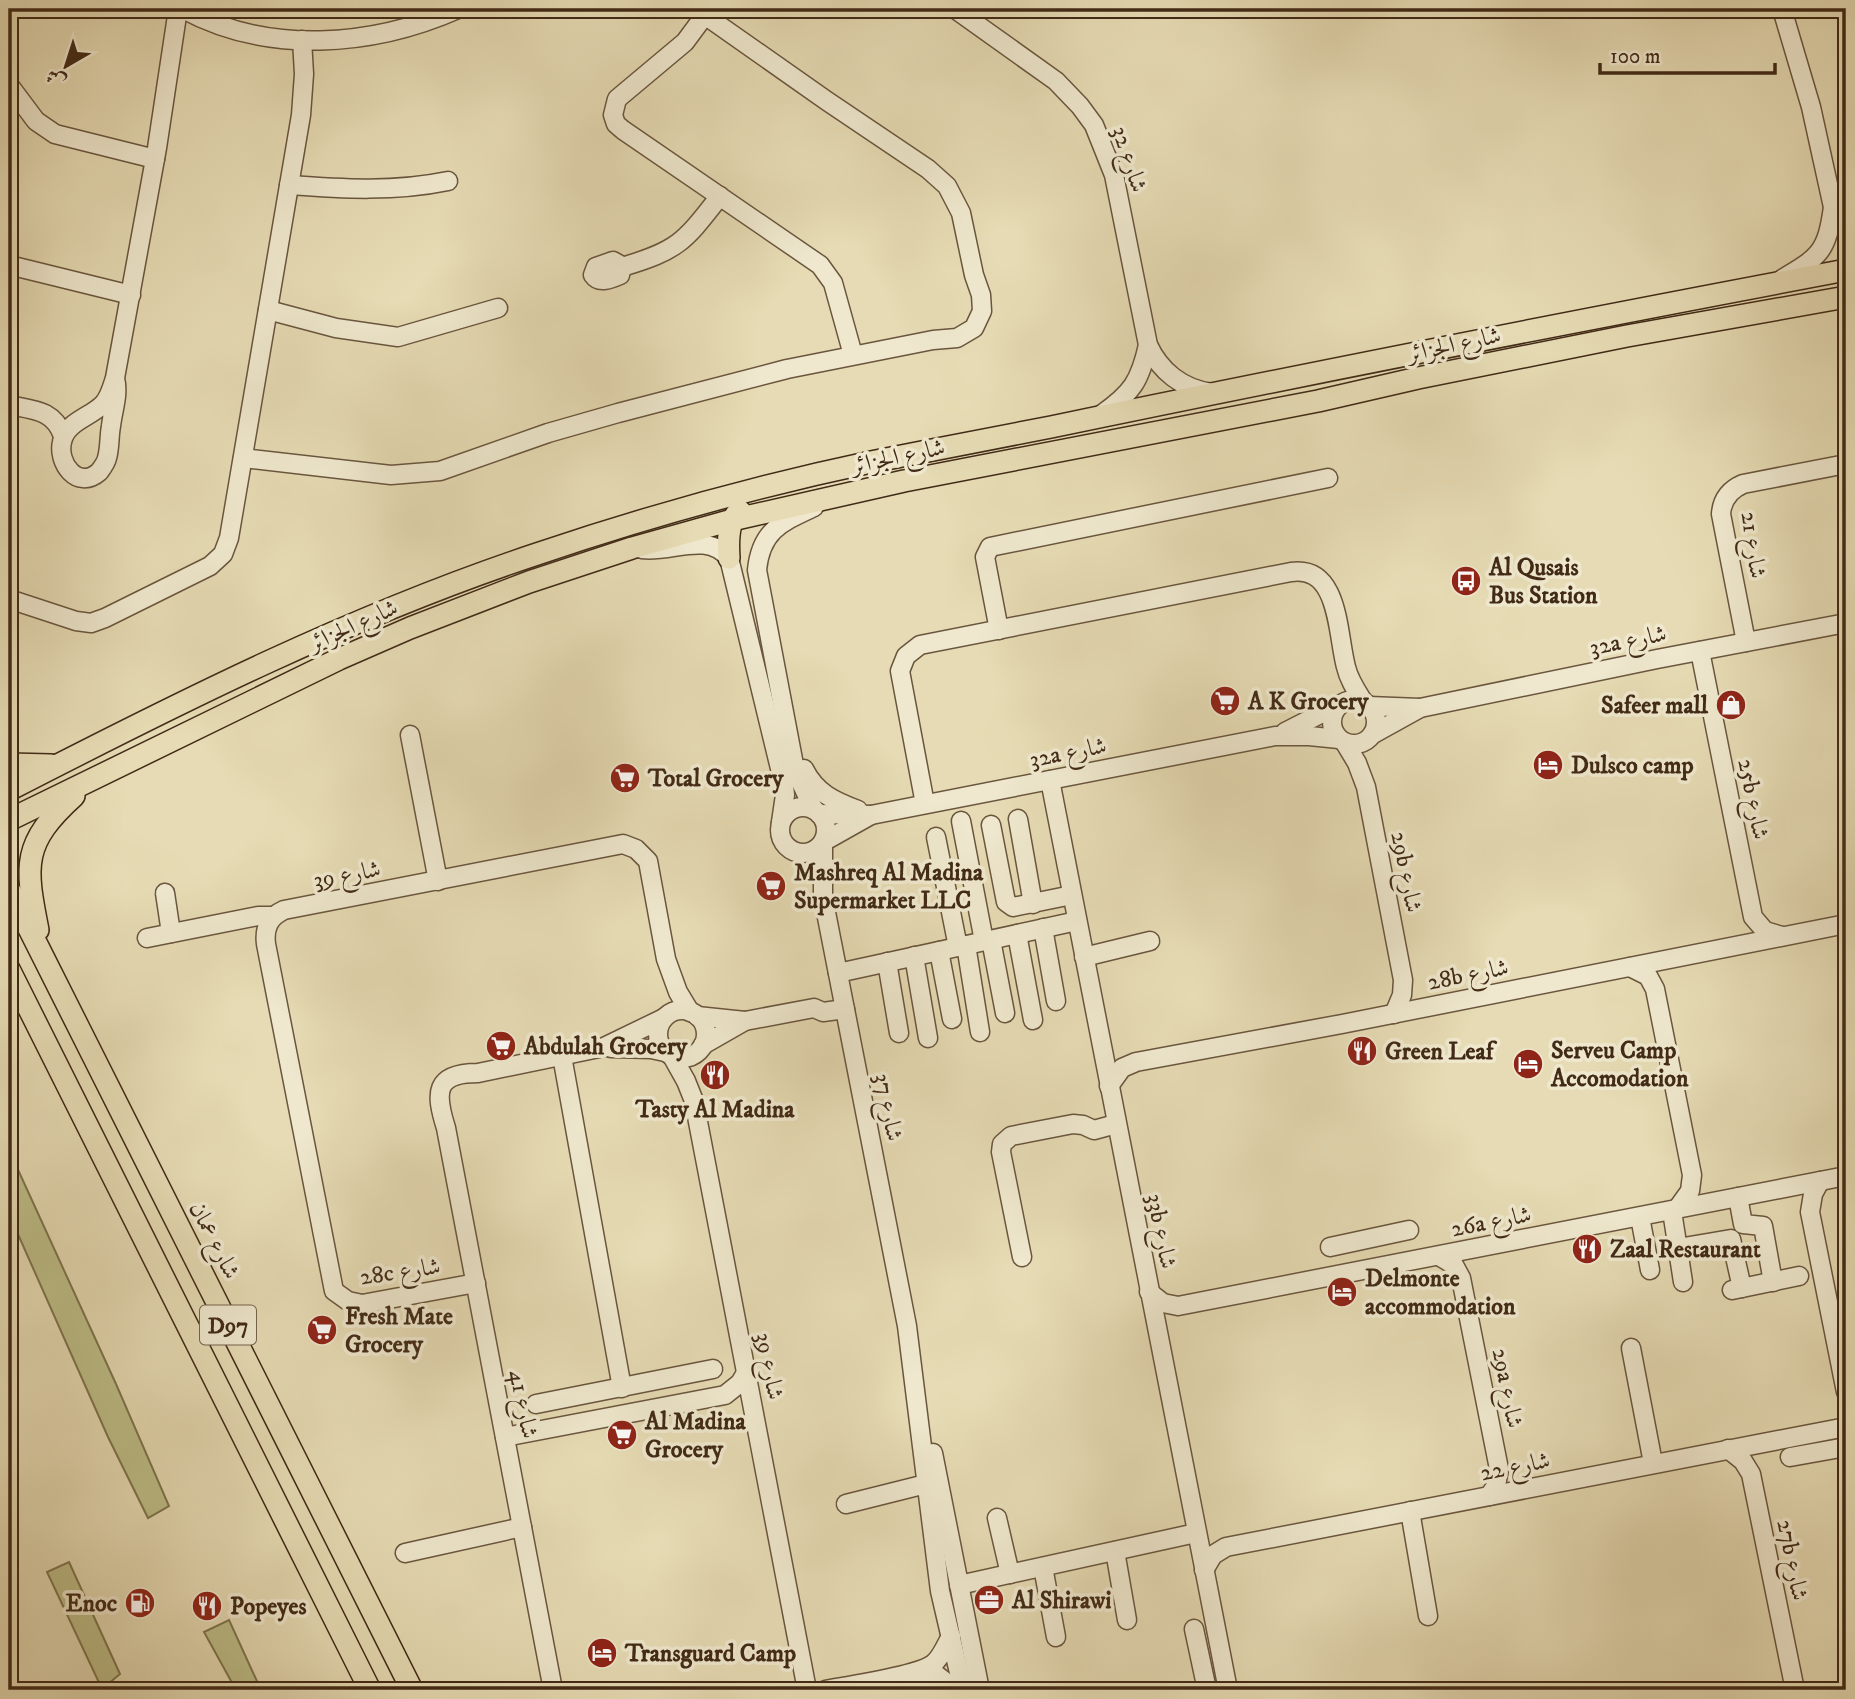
<svg xmlns="http://www.w3.org/2000/svg" width="1855" height="1699" font-family="'IM FELL DW Pica',Amiri,serif">
  <rect width="100%" height="100%" fill="#e6dbb4"/>
  <filter id="stains"><feTurbulence type="fractalNoise" baseFrequency=".00286" numOctaves="4"/><feColorMatrix values="0 0 0 0 .2 0 0 0 0 .09 0 0 0 0 .02 0 0 0 .5 -.17"/></filter>
  <radialGradient id="worn" r=".72"><stop offset=".6" stop-color="#630" stop-opacity="0"/><stop offset="1" stop-color="#630" stop-opacity=".3"/></radialGradient>
  <g fill="#bdbe88" stroke="#7f744f" stroke-width="2">
    <path d="M 9,1150 L 116,1384 L 169,1506 L 148,1518 L 108,1437 L 9,1214 Z"/>
    <path d="M 69,1562 L 120,1674 L 102,1689 L 47,1572 Z"/>
    <path d="M 229,1620 L 261,1690 L 236,1690 L 204,1632 Z"/>
  </g>
  <g fill="none" stroke-linecap="round" stroke-linejoin="round">
    <g stroke="#6a563e" stroke-width="21">
      <g id="minor">
        <path d="M 183,9 C 268,55 372,47 458,9"/>
        <path d="M 955,9 L 1056,81 L 1080,106 L 1094,125 L 1114,175 L 1148,345 C 1160,371 1182,389 1212,393"/>
        <path d="M 1782,9 L 1811,107 L 1833,207 L 1846,231"/>
        <path d="M 705,15 L 685,42 L 617,99 L 613,115 L 616,124 L 623,130 L 820,265 L 833,283 L 853,355"/>
        <path d="M 9,85 L 36,121 L 55,134 L 155,159"/>
        <path d="M 289,185 C 343,189 395,192 448,181"/>
        <path d="M 613,261 L 622,266 L 620,275 C 611,279 599,284 593,275 L 596,267 Z"/>
        <path d="M 9,265 L 131,295"/>
        <path d="M 622,267 C 679,250 684,242 720,196"/>
        <path d="M 1782,279 C 1820,257 1827,251 1833,207"/>
        <path d="M 268,310 L 336,328 L 398,337 L 498,308"/>
        <path d="M 115,378 C 119,395 113,409 111,426 C 109,436 110,448 107,458 C 106,463 102,468 99,472 C 77,491 57,462 62,442 C 66,421 92,417 104,403 C 110,396 112,387 115,378 L 157,148 L 178,9"/>
        <path d="M 9,405 C 34,410 54,410 63,436"/>
        <path d="M 1102,414 C 1132,393 1140,381 1148,345"/>
        <path d="M 243,458 L 391,475 L 440,471 L 548,433 L 618,413 L 787,369 L 933,340 L 957,338 L 974,328 L 982,311 L 981,295 L 974,275 L 961,213 L 947,186 L 928,169 L 827,101 L 696,9"/>
        <path d="M 642,549 C 672,553 706,531 729,558 L 784,785 L 785,795 L 781,822"/>
        <path d="M 9,599 L 76,621 L 91,623 L 105,618 L 210,566 L 223,554 L 229,538 L 301,115 L 304,74 L 302,40"/>
        <path d="M 999,630 L 985,557 L 990,547 L 1328,478"/>
        <path d="M 1746,642 L 1721,514 C 1722,500 1729,490 1743,484 L 1846,464"/>
        <path d="M 1700,651 L 1753,917 L 1765,931 L 1782,936"/>
        <circle cx="1354" cy="722" r="22"/>
        <path d="M 1369,706 L 1420,708"/>
        <path d="M 1285,732 L 1338,705"/>
        <path d="M 1373,734 L 1420,708 L 1657,659 L 1846,623"/>
        <path d="M 410,735 L 438,881"/>
        <path d="M 1345,743 L 1357,763 L 1366,787 L 1403,980 L 1402,995 L 1394,1014"/>
        <path d="M 804,769 C 816,793 834,801 858,810"/>
        <path d="M 1050,780 L 1228,1690"/>
        <path d="M 925,804 L 900,671 L 906,656 L 920,645 L 1291,572 C 1340,565 1337,634 1346,667 C 1349,680 1356,690 1363,701"/>
        <circle cx="803" cy="830" r="23"/>
        <path d="M 814,810 L 795,770 L 757,570 C 761,530 782,522 814,507"/>
        <path d="M 819,814 L 871,815 L 1275,736 L 1309,736 L 1339,739"/>
        <path d="M 871,815 L 823,842 L 823,897 L 907,1326 L 940,1591 L 963,1690"/>
        <path d="M 1018,819 L 1033,904"/>
        <path d="M 961,821 L 984,941"/>
        <path d="M 991,825 L 1006,902 L 1013,907 L 1072,895"/>
        <path d="M 936,837 L 958,947"/>
        <path d="M 165,893 L 171,933"/>
        <path d="M 1043,928 L 1056,1001"/>
        <path d="M 1017,934 L 1033,1020"/>
        <path d="M 147,938 L 258,916 L 274,916"/>
        <path d="M 991,940 L 1005,1013"/>
        <path d="M 966,945 L 980,1032"/>
        <path d="M 939,951 L 952,1019"/>
        <path d="M 914,956 L 928,1038"/>
        <path d="M 1084,957 L 1150,941"/>
        <path d="M 887,962 L 899,1033"/>
        <path d="M 1630,967 L 1648,976 L 1655,989 L 1692,1175 L 1690,1191 L 1677,1209"/>
        <path d="M 838,973 L 1077,921"/>
        <circle cx="682" cy="1034" r="24"/>
        <path d="M 697,1016 L 745,1021 L 814,1008 L 823,1012 L 845,1009"/>
        <path d="M 703,1045 L 745,1021"/>
        <path d="M 611,1048 L 651,1049 L 665,1052"/>
        <path d="M 562,1056 L 622,1388"/>
        <path d="M 672,1056 L 686,1081 L 694,1101 L 807,1690"/>
        <path d="M 1109,1086 L 1122,1068 L 1136,1062 L 1342,1024 L 1846,924"/>
        <path d="M 1820,1181 L 1813,1194 L 1810,1212 L 1846,1392"/>
        <path d="M 1738,1197 L 1743,1224 L 1763,1226 L 1773,1282"/>
        <path d="M 1672,1211 L 1683,1282"/>
        <path d="M 1640,1217 L 1650,1270"/>
        <path d="M 1330,1247 L 1409,1230"/>
        <path d="M 1678,1248 L 1731,1239 L 1742,1288"/>
        <path d="M 1439,1256 L 1454,1265 L 1461,1278 L 1499,1469 L 1496,1486 L 1489,1496"/>
        <path d="M 1022,1257 L 1001,1152 L 1002,1144 L 1011,1136 L 1073,1124 L 1083,1125 L 1094,1130 L 1116,1124"/>
        <path d="M 476,1283 L 362,1304 L 348,1301 L 334,1291 L 266,944 C 264,928 269,917 284,910 L 623,844 L 636,849 L 648,861 L 666,959 L 678,992 L 690,1012"/>
        <path d="M 1732,1290 L 1799,1276"/>
        <path d="M 1149,1292 L 1163,1303 L 1178,1306 L 1846,1176"/>
        <path d="M 1631,1348 L 1653,1463"/>
        <path d="M 536,1404 L 713,1369"/>
        <path d="M 505,1437 L 725,1395 L 740,1383 L 746,1373"/>
        <path d="M 1728,1449 L 1743,1461 L 1751,1474 L 1795,1690"/>
        <path d="M 933,1453 L 980,1690"/>
        <path d="M 1790,1457 L 1846,1447"/>
        <path d="M 846,1504 L 926,1484"/>
        <path d="M 1410,1511 L 1428,1616"/>
        <path d="M 997,1518 L 1010,1574"/>
        <path d="M 1115,1551 L 1127,1620"/>
        <path d="M 405,1553 L 522,1527"/>
        <path d="M 1043,1567 L 1056,1637"/>
        <path d="M 1204,1570 L 1213,1555 L 1226,1547 L 1846,1427"/>
        <path d="M 959,1585 L 1196,1533"/>
        <path d="M 1194,1629 L 1207,1690"/>
        <path d="M 914,1673 L 938,1676 L 956,1690"/>
        <path d="M 553,1690 L 446,1128 C 435,1093 434,1073 478,1073 L 604,1047 L 664,1018"/>
        <path d="M 825,1690 C 847,1686 917,1676 933,1664 C 941,1658 946,1645 951,1636"/>
        <path d="M 1843,1690 L 1846,1690"/>
      </g>
    </g>
    <g stroke="#412a16" stroke-width="24">
      <g id="major">
        <path d="M 729,558 C 728,543 727,520 740,511"/>
        <path d="M 9,764 L 51,765"/>
        <path d="M 9,790 C 180,702 353,615 537,554 C 646,517 758,486 871,462 C 931,450 992,439 1051,427 C 1316,372 1581,320 1846,270"/>
        <path d="M 9,820 L 339,659 L 410,628 L 529,582 L 632,548 L 732,520 L 904,481 L 1318,401 L 1418,378 L 1627,336 L 1846,297"/>
        <path d="M 9,889 L 412,1690"/>
        <path d="M 38,930 C 25,865 22,843 74,796"/>
        <path d="M 9,969 L 370,1690"/>
      </g>
    </g>
    <use href="#minor" stroke="#efe8ce" stroke-width="18"/>
    <use href="#major" stroke="#e6dbb4" stroke-width="21"/>
  </g>
  <defs>
    <g id="bus-disc" transform="scale(1.575)"><circle r="9.5" fill="#8f2418" stroke="#efe8ce"/><path d="M-5-6H5V4H4V6H2V4H-2V6H-4V4H-5ZM-3.5-4V0h7V-4ZM-3.5 1.2v1.5H-2V1.2ZM2 1.2v1.5H3.5V1.2Z" fill="#fff"/></g>
    <g id="supermarket-disc" transform="scale(1.575)"><circle r="9.5" fill="#8f2418" stroke="#efe8ce"/><path d="M-6-5.5h2.5l.6 2H6L4.5 2H-2.5L-4.4-4H-6ZM-1.5 3.2a1.3 1.3 0 1 0 .1 0ZM3 3.2a1.3 1.3 0 1 0 .1 0Z" fill="#fff"/></g>
    <g id="shop-disc" transform="scale(1.575)"><circle r="9.5" fill="#8f2418" stroke="#efe8ce"/><path d="M-5-2.5h2.3a2.7 3.5 0 0 1 5.4 0H5L5.5 6h-11ZM-1.5-2.5h3a1.5 2.3 0 0 0-3 0Z" fill="#fff"/></g>
    <g id="hotel-disc" transform="scale(1.575)"><circle r="9.5" fill="#8f2418" stroke="#efe8ce"/><path d="M-6-4.5h1.5V1H6V5H4.5V3h-9V5H-6ZM-4 0a1.8 1.8 0 1 1 3.6 0ZM.5 0V-2.5h3Q6-2.5 6 0Z" fill="#fff"/></g>
    <g id="restaurant-disc" transform="scale(1.575)"><circle r="9.5" fill="#8f2418" stroke="#efe8ce"/><path d="M-5-6h1v4h1v-4h1v4h1v-4h1v5L-1.5 .5V6h-2V.5L-5-1ZM5-6V6H3V1.5H1.5Q1.5-4 5-6Z" fill="#fff"/></g>
    <g id="office-disc" transform="scale(1.575)"><circle r="9.5" fill="#8f2418" stroke="#efe8ce"/><path d="M-6-3h4V-5.5h4V-3h4V5H-6ZM-1-4.5V-3h2v-1.5ZM-6 0V1H6V0Z" fill="#fff"/></g>
    <g id="fuel-disc" transform="scale(1.575)"><circle r="9.5" fill="#8f2418" stroke="#efe8ce"/><path d="M-5.5-6h7V0h2V4h1.3V-2.5L3-4.5l.8-.8L6-3V5H2.5V1h-1V6h-7ZM-4.2-4.7v3.2H.2V-4.7Z" fill="#fff"/></g>
  </defs>
  <g fill-rule="evenodd">
    <use href="#bus-disc" x="1466" y="581"/>
    <use href="#supermarket-disc" x="1225" y="701"/>
    <use href="#shop-disc" x="1731" y="705"/>
    <use href="#hotel-disc" x="1548" y="765"/>
    <use href="#supermarket-disc" x="625" y="778"/>
    <use href="#supermarket-disc" x="771" y="886"/>
    <use href="#supermarket-disc" x="501" y="1046"/>
    <use href="#restaurant-disc" x="1362" y="1051"/>
    <use href="#hotel-disc" x="1528" y="1064"/>
    <use href="#restaurant-disc" x="715" y="1075"/>
    <use href="#restaurant-disc" x="1587" y="1249"/>
    <use href="#hotel-disc" x="1342" y="1292"/>
    <use href="#supermarket-disc" x="322" y="1330"/>
    <use href="#supermarket-disc" x="622" y="1435"/>
    <use href="#office-disc" x="989" y="1600"/>
    <use href="#fuel-disc" x="140" y="1603"/>
    <use href="#restaurant-disc" x="207" y="1606"/>
    <use href="#hotel-disc" x="602" y="1653"/>
  </g>
  <g text-anchor="middle" stroke-width="7" stroke-linejoin="round" paint-order="stroke">
    <rect fill="#efe8ce" stroke="#75634d" stroke-width="2" x="200" y="1305.5" width="56" height="39" rx="5"/>
    <g font-size="23" font-weight="bold" fill="#412a16">
      <text x="228" y="1333">D97</text>
    </g>
    <g font-size="24" fill="#412a16" stroke="#efe8ce">
      <text transform="translate(1130 159) rotate(72)" y="8">شارع 32</text>
      <text transform="translate(1454 344) rotate(-12)" y="8">شارع الجزائر</text>
      <text transform="translate(898 456) rotate(-12)" y="8">شارع الجزائر</text>
      <text transform="translate(1754 545) rotate(82)" y="8">شارع 21</text>
      <text transform="translate(353 625) rotate(-24)" y="8">شارع الجزائر</text>
      <text transform="translate(1628 640) rotate(-11)" y="8">32a شارع</text>
      <text transform="translate(1068 752) rotate(-11)" y="8">32a شارع</text>
      <text transform="translate(1754 799) rotate(79)" y="8">25b شارع</text>
      <text transform="translate(1407 872) rotate(79)" y="8">29b شارع</text>
      <text transform="translate(347 874) rotate(-10)" y="8">شارع 39</text>
      <text transform="translate(1468 974) rotate(-11)" y="8">28b شارع</text>
      <text transform="translate(889 1107) rotate(79)" y="8">شارع 37</text>
      <text transform="translate(1491 1221) rotate(-11)" y="8">26a شارع</text>
      <text transform="translate(1162 1231) rotate(79)" y="8">33b شارع</text>
      <text transform="translate(215 1240) rotate(63)" y="8">شارع عمان</text>
      <text transform="translate(400 1271) rotate(-8)" y="8">28c شارع</text>
      <text transform="translate(770 1366) rotate(79)" y="8">شارع 39</text>
      <text transform="translate(1508 1388) rotate(79)" y="8">29a شارع</text>
      <text transform="translate(524 1404) rotate(79)" y="8">شارع 41</text>
      <text transform="translate(1515 1466) rotate(-11)" y="8">شارع 22</text>
      <text transform="translate(1793 1560) rotate(79)" y="8">27b شارع</text>
    </g>
    <g font-size="24" font-weight="bold" fill="#412a16" stroke="#efe8ce" text-anchor="start">
      <text x="1489" y="575">Al Qusais<tspan x="1489" dy="28">Bus Station</tspan></text>
      <text x="1248" y="709">A K Grocery</text>
      <text x="1708" y="713" text-anchor="end">Safeer mall</text>
      <text x="1571" y="773">Dulsco camp</text>
      <text x="648" y="786">Total Grocery</text>
      <text x="794" y="880">Mashreq Al Madina<tspan x="794" dy="28">Supermarket LLC</tspan></text>
      <text x="524" y="1054">Abdulah Grocery</text>
      <text x="1551" y="1058">Serveu Camp<tspan x="1551" dy="28">Accomodation</tspan></text>
      <text x="1385" y="1059">Green Leaf</text>
      <text x="715" y="1117" text-anchor="middle">Tasty Al Madina</text>
      <text x="1610" y="1257">Zaal Restaurant</text>
      <text x="1365" y="1286">Delmonte<tspan x="1365" dy="28">accommodation</tspan></text>
      <text x="345" y="1324">Fresh Mate<tspan x="345" dy="28">Grocery</tspan></text>
      <text x="645" y="1429">Al Madina<tspan x="645" dy="28">Grocery</tspan></text>
      <text x="1012" y="1608">Al Shirawi</text>
      <text x="117" y="1611" text-anchor="end">Enoc</text>
      <text x="230" y="1614">Popeyes</text>
      <text x="625" y="1661">Transguard Camp</text>
    </g>
  </g>
  <rect width="1855" height="1699" fill="none" stroke="#e6dbb4" stroke-width="35"/>
  <rect x="10" y="10" width="1834" height="1678" fill="none" stroke="#412a16" stroke-width="3.5"/>
  <rect x="18" y="18" width="1820" height="1664" fill="none" stroke="#412a16" stroke-width="2"/>
  <g transform="translate(66 66) rotate(219)" stroke="#efe8ce" stroke-width="5" paint-order="stroke">
  <path d="M0-5L12 26L0 18L-12 26Z" fill="#412a16"/>
  <text y="-10" font-size="19" font-weight="bold" text-anchor="middle" fill="#412a16">ش</text>
  </g>
  <path d="M1600 63v10h175v-10" fill="none" stroke="#412a16" stroke-width="3.5"/>
  <text x="1610" y="63" font-size="21" fill="#412a16" stroke="#efe8ce" stroke-width="5" paint-order="stroke">100 m</text>
  <rect width="100%" height="100%" filter="url(#stains)"/>
  <rect width="100%" height="100%" fill="url(#worn)"/>
</svg>
